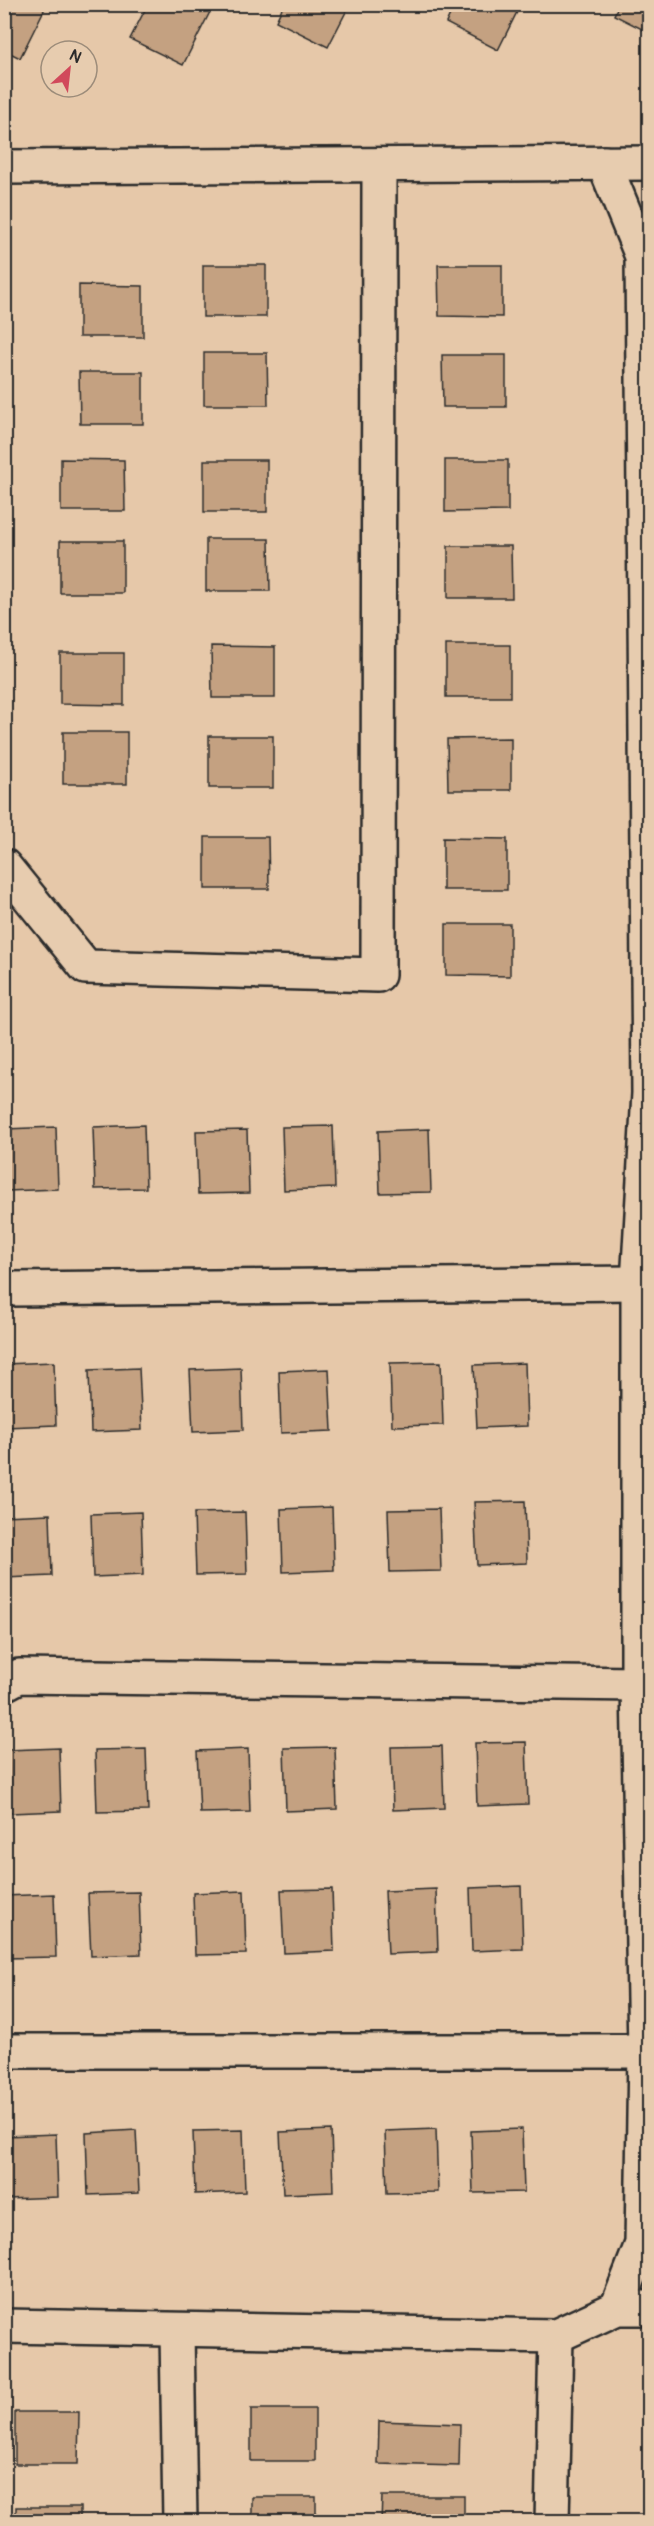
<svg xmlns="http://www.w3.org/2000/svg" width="654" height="2526" font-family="Pangolin,sans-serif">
  <rect width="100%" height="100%" fill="#e6c8a9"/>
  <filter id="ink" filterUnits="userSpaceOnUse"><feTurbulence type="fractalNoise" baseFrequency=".0167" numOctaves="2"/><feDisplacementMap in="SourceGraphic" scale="12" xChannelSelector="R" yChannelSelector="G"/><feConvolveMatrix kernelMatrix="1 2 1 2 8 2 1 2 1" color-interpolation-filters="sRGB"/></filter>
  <g filter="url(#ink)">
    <g fill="#c4a181" stroke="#2b2b2b" stroke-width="1.5">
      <path d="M 4,4 L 47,4 L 20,58 L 4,50 Z"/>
      <path d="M 148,4 L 214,4 L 183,65 L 130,39 Z"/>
      <path d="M 284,4 L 350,4 L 328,47 L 276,21 Z"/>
      <path d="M 455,4 L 521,4 L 498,50 L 446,23 Z"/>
      <path d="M 619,4 L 650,4 L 650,33 L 614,15 Z"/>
      <rect x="203" y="265" width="63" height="52"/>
      <path d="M 438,265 L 502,265 L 502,317 L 439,316 Z"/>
      <path d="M 79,285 L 143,286 L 143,337 L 79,337 Z"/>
      <path d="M 204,353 L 267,353 L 268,405 L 204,405 Z"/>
      <path d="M 442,355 L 506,355 L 506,407 L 443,407 Z"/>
      <path d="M 79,372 L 143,372 L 143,424 L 80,424 Z"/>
      <path d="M 61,459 L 124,460 L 125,511 L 61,511 Z"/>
      <rect x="204" y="460" width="63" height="52"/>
      <path d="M 445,460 L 508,460 L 508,511 L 445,512 Z"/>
      <path d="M 206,539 L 269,539 L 270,591 L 206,591 Z"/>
      <rect x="60" y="541" width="63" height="52"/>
      <path d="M 448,546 L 511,546 L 512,598 L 448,598 Z"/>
      <rect x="446" y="645" width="64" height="52"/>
      <path d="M 211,646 L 275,647 L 275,698 L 212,698 Z"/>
      <path d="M 60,653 L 124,653 L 124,705 L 60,704 Z"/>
      <rect x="63" y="732" width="64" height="52"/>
      <rect x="209" y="736" width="64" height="52"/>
      <path d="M 511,738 L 511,790 L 448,790 L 447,739 Z"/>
      <path d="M 205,837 L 268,837 L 269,889 L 205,889 Z"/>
      <path d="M 443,838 L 507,839 L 507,890 L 443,890 Z"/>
      <path d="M 446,924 L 510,924 L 510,976 L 446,975 Z"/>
      <path d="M 144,1125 L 146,1188 L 95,1189 L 93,1127 Z"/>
      <path d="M 333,1126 L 335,1188 L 284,1190 L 282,1127 Z"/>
      <path d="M 56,1127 L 58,1189 L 7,1191 L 5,1129 Z"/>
      <path d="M 429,1129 L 431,1192 L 380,1193 L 378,1131 Z"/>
      <path d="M 247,1130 L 249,1193 L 198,1194 L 196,1131 Z"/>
      <path d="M 54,1362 L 56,1425 L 5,1427 L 4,1364 Z"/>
      <path d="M 441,1362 L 443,1425 L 392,1426 L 390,1363 Z"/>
      <path d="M 525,1363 L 527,1426 L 477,1428 L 474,1365 Z"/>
      <path d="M 139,1368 L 142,1430 L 91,1432 L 89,1370 Z"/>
      <path d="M 241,1368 L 243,1430 L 193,1432 L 190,1370 Z"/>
      <path d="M 329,1369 L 332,1431 L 281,1433 L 279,1371 Z"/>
      <path d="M 525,1501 L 527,1563 L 477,1565 L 474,1502 Z"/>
      <path d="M 332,1507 L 334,1570 L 283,1572 L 281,1509 Z"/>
      <path d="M 439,1509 L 441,1571 L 390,1572 L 388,1510 Z"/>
      <path d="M 141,1512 L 143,1575 L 93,1577 L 91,1514 Z"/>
      <path d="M 245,1512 L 247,1574 L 196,1575 L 194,1513 Z"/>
      <path d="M 50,1514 L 52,1576 L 4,1578 L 4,1516 Z"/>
      <path d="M 526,1742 L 528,1804 L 477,1806 L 475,1743 Z"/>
      <path d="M 442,1746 L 444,1808 L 393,1810 L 391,1747 Z"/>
      <path d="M 335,1747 L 337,1809 L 286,1811 L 284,1748 Z"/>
      <path d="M 59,1748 L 61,1811 L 10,1813 L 8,1750 Z"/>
      <path d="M 146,1749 L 148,1811 L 97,1812 L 95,1750 Z"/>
      <path d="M 248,1749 L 250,1812 L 200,1813 L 197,1751 Z"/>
      <path d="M 521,1886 L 523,1949 L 472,1951 L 470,1888 Z"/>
      <path d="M 332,1889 L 334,1951 L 284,1953 L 281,1890 Z"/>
      <path d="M 436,1889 L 438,1952 L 388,1954 L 385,1891 Z"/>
      <path d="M 244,1891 L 246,1954 L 195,1955 L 193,1893 Z"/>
      <path d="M 139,1892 L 141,1954 L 91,1956 L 88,1893 Z"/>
      <path d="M 54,1894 L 56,1957 L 5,1958 L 4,1896 Z"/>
      <path d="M 436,2129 L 438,2192 L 387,2193 L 385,2131 Z"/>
      <path d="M 522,2129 L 524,2192 L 473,2193 L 471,2131 Z"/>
      <path d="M 136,2130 L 139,2193 L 88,2195 L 86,2133 Z"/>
      <path d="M 243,2130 L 245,2192 L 195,2194 L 193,2131 Z"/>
      <path d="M 331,2130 L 333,2192 L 283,2194 L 280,2132 Z"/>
      <path d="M 56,2134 L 58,2197 L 7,2199 L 5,2136 Z"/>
      <rect x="251" y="2409" width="64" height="52"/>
      <path d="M 15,2412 L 79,2412 L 78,2464 L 15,2464 Z"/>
      <path d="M 379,2421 L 460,2424 L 459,2466 L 378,2464 Z"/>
      <path d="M 382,2496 L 464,2496 L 464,2522 L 381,2522 Z"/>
      <rect x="252" y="2497" width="64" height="25"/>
      <rect x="16" y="2507" width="64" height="15"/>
    </g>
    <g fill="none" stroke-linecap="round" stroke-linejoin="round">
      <g stroke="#2b2b2b" stroke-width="38">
        <g id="street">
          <path d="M 604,163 L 642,256 L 649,1093 L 638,1283 L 638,1684 L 645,2051 L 642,2244 L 617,2308"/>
          <path d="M 4,167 L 650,163"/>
          <path d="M 4,866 L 86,967 L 378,975 L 379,165"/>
          <path d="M 10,1289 L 638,1283"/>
          <path d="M 4,1684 L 19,1676 L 638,1684"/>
          <path d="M 4,2051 L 645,2051"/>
          <path d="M 4,2326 L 556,2336 L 617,2308 L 650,2308"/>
          <path d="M 177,2331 L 180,2522"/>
          <path d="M 552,2522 L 556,2336"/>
        </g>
      </g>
      <use href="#street" stroke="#e7ccaf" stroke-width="33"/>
    </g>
  </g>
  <rect width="654" height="2526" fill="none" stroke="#e7ccaf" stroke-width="24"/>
  <rect x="12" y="12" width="630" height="2502" fill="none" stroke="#2b2b2b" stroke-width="2" filter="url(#ink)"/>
  <g transform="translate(69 69) rotate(27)"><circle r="28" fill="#e7ccaf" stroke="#9c8c7a" stroke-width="1.5"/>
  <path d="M0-4.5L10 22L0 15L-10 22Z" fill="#d1495b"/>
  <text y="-9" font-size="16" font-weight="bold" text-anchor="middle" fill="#2b2b2b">N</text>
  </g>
</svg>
